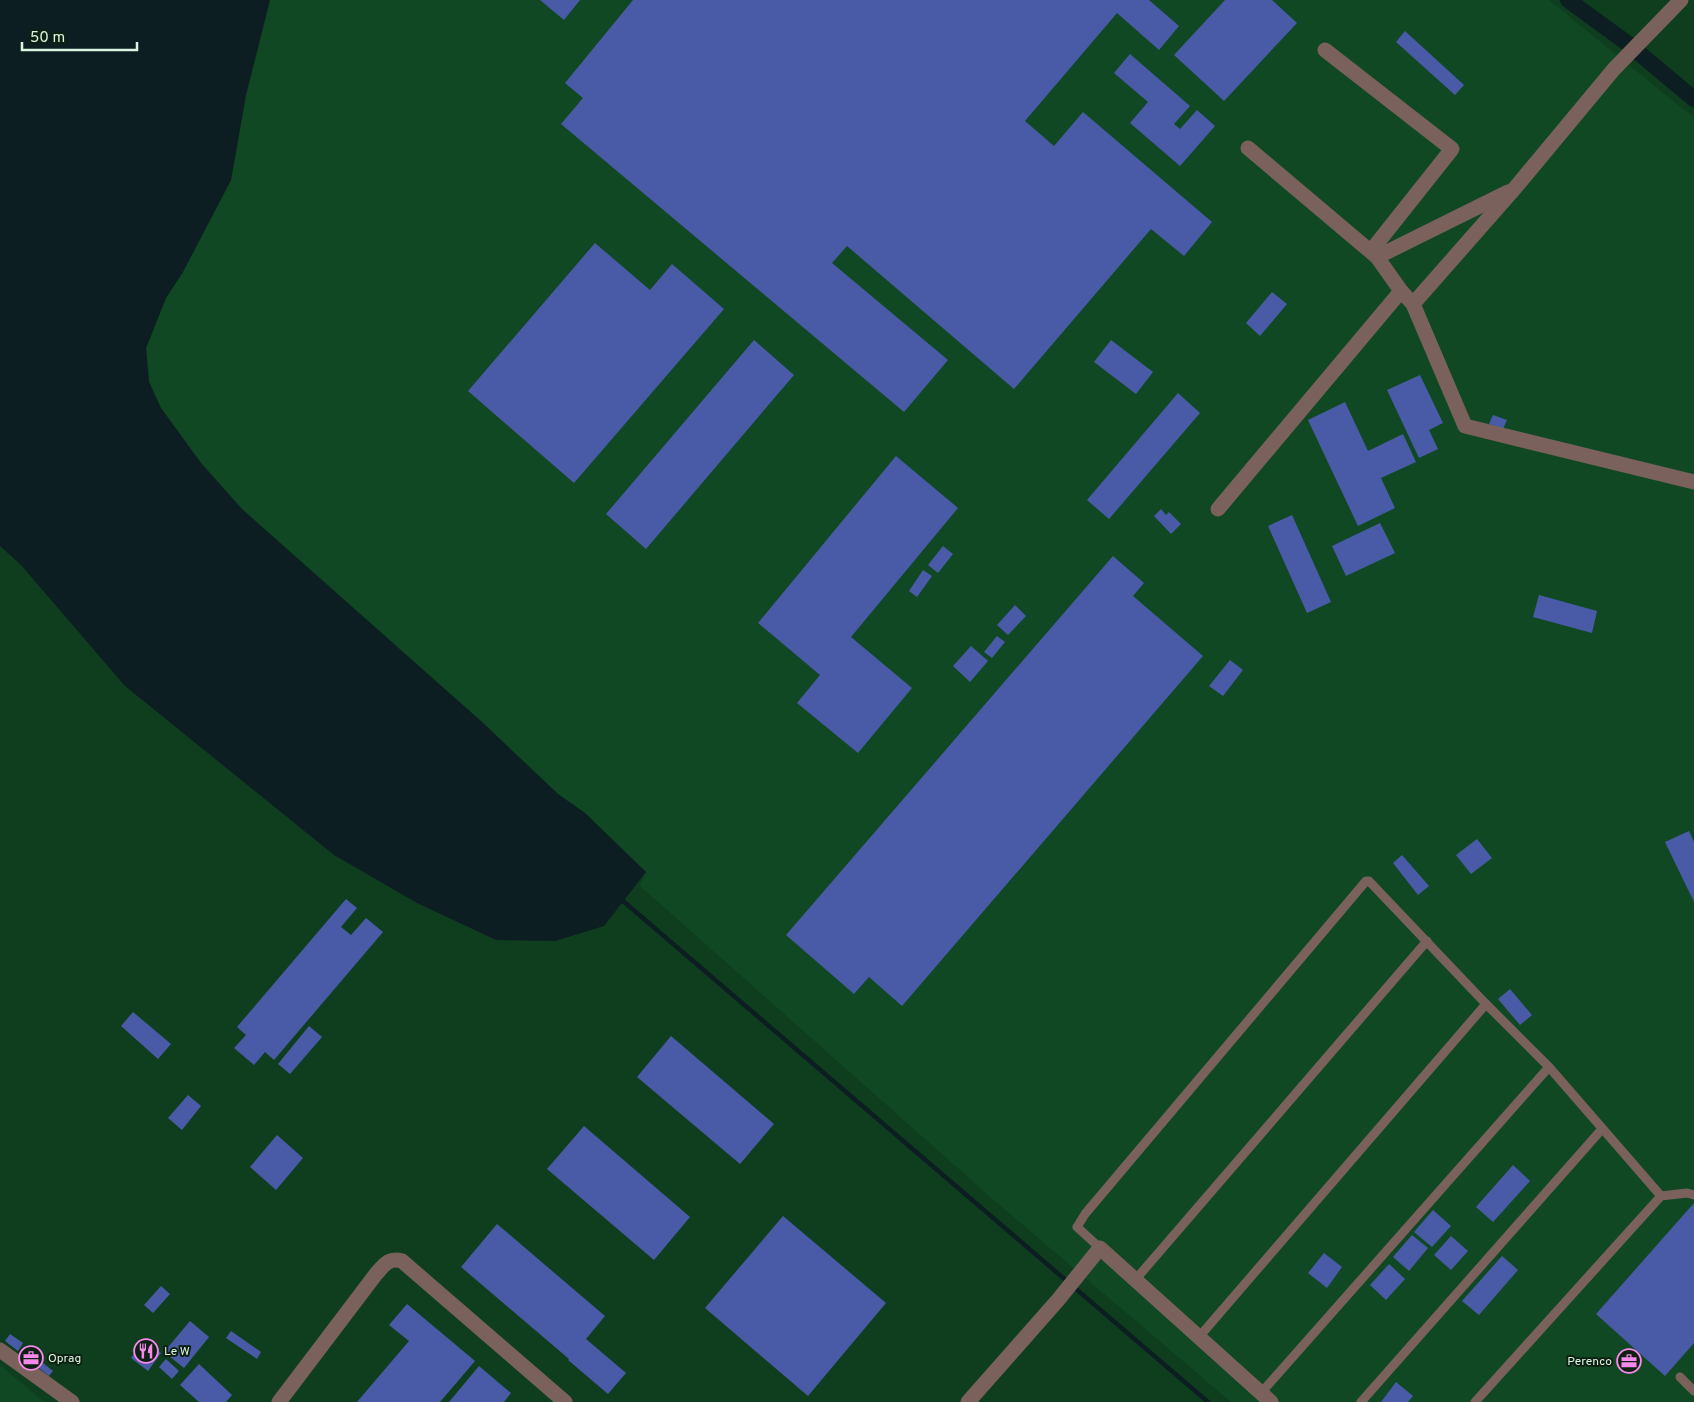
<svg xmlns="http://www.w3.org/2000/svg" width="1694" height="1402" font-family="Overpass,sans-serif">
  <rect width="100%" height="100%" fill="#0f3e1f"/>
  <g fill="#104824">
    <path d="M 270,0 L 1549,0 L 1694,118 L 1694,1402 L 1231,1402 L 996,1202 L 640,886 L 646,872 L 585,813 L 558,794 L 482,722 L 242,509 L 201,463 L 161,408 L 149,381 L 146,348 L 166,298 L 183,272 L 231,180 L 246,95 Z"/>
    <path d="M 0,1365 L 44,1402 L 0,1402 Z"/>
  </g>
  <path fill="#0c1e21" d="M 0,0 L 270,0 L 246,95 L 231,180 L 183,272 L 166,298 L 146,348 L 149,382 L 161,408 L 201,463 L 242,509 L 482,722 L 558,794 L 585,813 L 646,872 L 604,926 L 555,941 L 496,940 L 417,903 L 334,855 L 125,686 L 21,565 L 0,546 Z"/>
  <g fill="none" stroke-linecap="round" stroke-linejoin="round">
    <path stroke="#0c1e21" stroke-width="4.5" d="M 623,901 L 1208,1402"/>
    <path stroke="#0c1e21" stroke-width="16" d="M 1568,0 L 1627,43 L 1694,99"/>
  </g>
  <g fill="#495ba6">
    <path d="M 540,0 L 580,0 L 564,20 Z"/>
    <path d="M 633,0 L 1149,0 L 1179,26 L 1159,50 L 1117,13 L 1025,121 L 1054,146 L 1083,112 L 1212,222 L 1184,256 L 1151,229 L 1014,389 L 847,246 L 832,263 L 948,360 L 904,412 L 561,124 L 583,98 L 565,83 Z"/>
    <path d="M 1225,0 L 1272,0 L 1297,23 L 1224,101 L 1174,55 Z"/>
    <path d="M 1405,31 L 1464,85 L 1455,95 L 1396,42 Z"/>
    <path d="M 1130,54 L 1190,106 L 1174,124 L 1180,129 L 1197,110 L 1215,126 L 1180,166 L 1130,123 L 1148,102 L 1114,73 Z"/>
    <path d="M 595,243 L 650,290 L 672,264 L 724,309 L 574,483 L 468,391 Z"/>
    <path d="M 1272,292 L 1287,304 L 1260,336 L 1246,323 Z"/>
    <path d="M 754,340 L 794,375 L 646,549 L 606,514 Z"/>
    <path d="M 1111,340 L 1153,372 L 1136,394 L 1094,362 Z"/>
    <path d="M 1420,375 L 1443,423 L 1429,430 L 1438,449 L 1419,458 L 1387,390 Z"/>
    <path d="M 1178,393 L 1200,413 L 1109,519 L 1087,500 Z"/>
    <path d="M 1345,402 L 1368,451 L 1403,434 L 1416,462 L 1381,478 L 1395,508 L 1358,526 L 1308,420 Z"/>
    <path d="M 1493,415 L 1507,420 L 1503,429 L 1489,424 Z"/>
    <path d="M 896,456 L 958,508 L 851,637 L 912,688 L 858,753 L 797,703 L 820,675 L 758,623 Z"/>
    <path d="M 1161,509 L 1166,515 L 1169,512 L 1181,524 L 1171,534 L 1154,516 Z"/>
    <path d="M 1292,515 L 1331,602 L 1307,613 L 1268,526 Z"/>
    <path d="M 1380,523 L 1395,553 L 1346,576 L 1332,546 Z"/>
    <path d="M 943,546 L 953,554 L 938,573 L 928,565 Z"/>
    <path d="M 1113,556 L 1144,583 L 1133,596 L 1203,656 L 902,1006 L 869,977 L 854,994 L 786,935 Z"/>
    <path d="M 923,570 L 932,576 L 917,597 L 909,591 Z"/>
    <path d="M 1539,595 L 1597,611 L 1592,633 L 1533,617 Z"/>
    <path d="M 1015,605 L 1026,616 L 1008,635 L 997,625 Z"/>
    <path d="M 997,636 L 1005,642 L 992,658 L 984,652 Z"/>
    <path d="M 971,646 L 988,661 L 970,682 L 953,666 Z"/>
    <path d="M 1230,660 L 1243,670 L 1223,696 L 1209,686 Z"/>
    <path d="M 1689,831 L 1694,842 L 1694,902 L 1665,842 Z"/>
    <path d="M 1477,839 L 1492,858 L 1471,874 L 1456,855 Z"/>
    <path d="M 1402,855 L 1429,886 L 1418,895 L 1393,863 Z"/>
    <path d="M 346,899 L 357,908 L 341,927 L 351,935 L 366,918 L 383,932 L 274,1060 L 265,1052 L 254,1065 L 234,1048 L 246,1035 L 237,1027 Z"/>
    <path d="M 1510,989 L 1532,1015 L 1520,1025 L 1498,999 Z"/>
    <path d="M 133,1012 L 171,1044 L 158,1059 L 121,1026 Z"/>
    <path d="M 309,1026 L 322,1037 L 290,1074 L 278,1064 Z"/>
    <path d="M 671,1036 L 774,1124 L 740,1164 L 637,1077 Z"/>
    <path d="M 188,1095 L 201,1106 L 182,1130 L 168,1118 Z"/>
    <path d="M 584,1126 L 690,1217 L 654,1260 L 547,1169 Z"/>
    <path d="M 277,1135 L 303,1158 L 276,1190 L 250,1167 Z"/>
    <path d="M 1513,1165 L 1530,1181 L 1493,1222 L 1476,1207 Z"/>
    <path d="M 1694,1203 L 1694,1343 L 1665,1376 L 1596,1314 Z"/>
    <path d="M 1433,1210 L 1451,1226 L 1432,1247 L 1414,1232 Z"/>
    <path d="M 783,1216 L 886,1303 L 808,1396 L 705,1308 Z"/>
    <path d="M 497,1224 L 605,1316 L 586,1339 L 626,1373 L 608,1394 L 568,1360 L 569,1359 L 461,1267 Z"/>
    <path d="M 1412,1235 L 1428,1248 L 1409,1271 L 1393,1257 Z"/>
    <path d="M 1451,1236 L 1468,1251 L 1451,1270 L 1434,1255 Z"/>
    <path d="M 1324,1253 L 1342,1267 L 1327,1288 L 1308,1273 Z"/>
    <path d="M 1502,1256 L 1518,1270 L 1479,1315 L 1462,1301 Z"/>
    <path d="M 1389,1264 L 1405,1279 L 1386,1300 L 1370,1285 Z"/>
    <path d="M 161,1286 L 170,1294 L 153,1313 L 144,1305 Z"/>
    <path d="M 407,1304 L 475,1361 L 440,1402 L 357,1402 L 409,1341 L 389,1325 Z"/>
    <path d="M 190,1321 L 209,1337 L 184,1368 L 164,1352 Z"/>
    <path d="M 231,1331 L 261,1352 L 257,1359 L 226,1338 Z"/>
    <path d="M 10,1334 L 23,1343 L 18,1351 L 5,1341 Z"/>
    <path d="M 144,1340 L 161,1353 L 148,1371 L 131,1358 Z"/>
    <path d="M 29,1352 L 53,1371 L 49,1376 L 25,1357 Z"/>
    <path d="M 166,1359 L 179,1371 L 172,1379 L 159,1367 Z"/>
    <path d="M 199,1364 L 232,1395 L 226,1402 L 199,1402 L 180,1385 Z"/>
    <path d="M 479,1366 L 511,1393 L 504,1402 L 449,1402 Z"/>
    <path d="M 1396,1382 L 1413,1396 L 1408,1402 L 1381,1402 Z"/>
  </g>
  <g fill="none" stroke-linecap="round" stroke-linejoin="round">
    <g stroke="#7a615c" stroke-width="9">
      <path d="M 1100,1248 L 1077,1227 L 1085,1214 L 1366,881 L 1369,881 L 1486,1004 L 1549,1067 L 1661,1196"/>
      <path d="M 1136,1279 L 1427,941"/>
      <path d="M 1199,1337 L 1486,1004"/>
      <path d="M 1680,1377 L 1694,1391"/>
      <path d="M 1261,1393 L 1549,1067"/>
      <path d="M 1361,1402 L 1602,1129"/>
      <path d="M 1475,1402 L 1661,1196 L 1687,1193 L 1694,1195"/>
    </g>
    <g stroke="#7a615c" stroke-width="15">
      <path d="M 1325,50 L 1452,149 L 1371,251"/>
      <path d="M 1248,148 L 1377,257 L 1401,291 L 1413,304 L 1465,426 L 1694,482"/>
      <path d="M 1377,257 L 1508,192"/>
      <path d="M 1413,304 L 1515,188 L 1614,69 L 1681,0"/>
      <path d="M 1218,509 L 1401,291"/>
      <path d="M 0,1350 L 72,1402"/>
      <path d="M 279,1402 L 376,1274 C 384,1265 389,1257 402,1261 L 565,1402"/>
      <path d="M 968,1402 L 1058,1300 L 1100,1248 L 1271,1402"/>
    </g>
  </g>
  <defs>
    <g id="restaurant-ring" transform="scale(1.25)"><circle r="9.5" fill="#0d2012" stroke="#f788ec" stroke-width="1.5"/><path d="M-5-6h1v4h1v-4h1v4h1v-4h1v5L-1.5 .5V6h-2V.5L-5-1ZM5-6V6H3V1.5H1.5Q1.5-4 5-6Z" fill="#f788ec"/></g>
    <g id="office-ring" transform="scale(1.25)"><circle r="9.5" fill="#0d2012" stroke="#f788ec" stroke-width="1.5"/><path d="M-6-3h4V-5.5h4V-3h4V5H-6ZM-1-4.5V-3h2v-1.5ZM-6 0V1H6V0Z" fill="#f788ec"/></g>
  </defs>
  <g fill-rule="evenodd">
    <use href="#restaurant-ring" x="146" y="1351"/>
    <use href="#office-ring" x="31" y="1358"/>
    <use href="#office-ring" x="1629" y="1361"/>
  </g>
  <g text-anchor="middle" stroke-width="4" stroke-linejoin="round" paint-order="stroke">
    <g font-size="12" fill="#dcf5e1" stroke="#0d2012" text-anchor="start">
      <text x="164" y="1355">Le W</text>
      <text x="48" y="1362">Oprag</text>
      <text x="1612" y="1365" text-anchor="end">Perenco</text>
    </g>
  </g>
  <path d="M22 42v8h115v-8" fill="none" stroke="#dcf5e1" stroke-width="2.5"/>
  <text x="30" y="42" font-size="15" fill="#dcf5e1" stroke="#0d2012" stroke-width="4" paint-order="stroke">50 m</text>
</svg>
